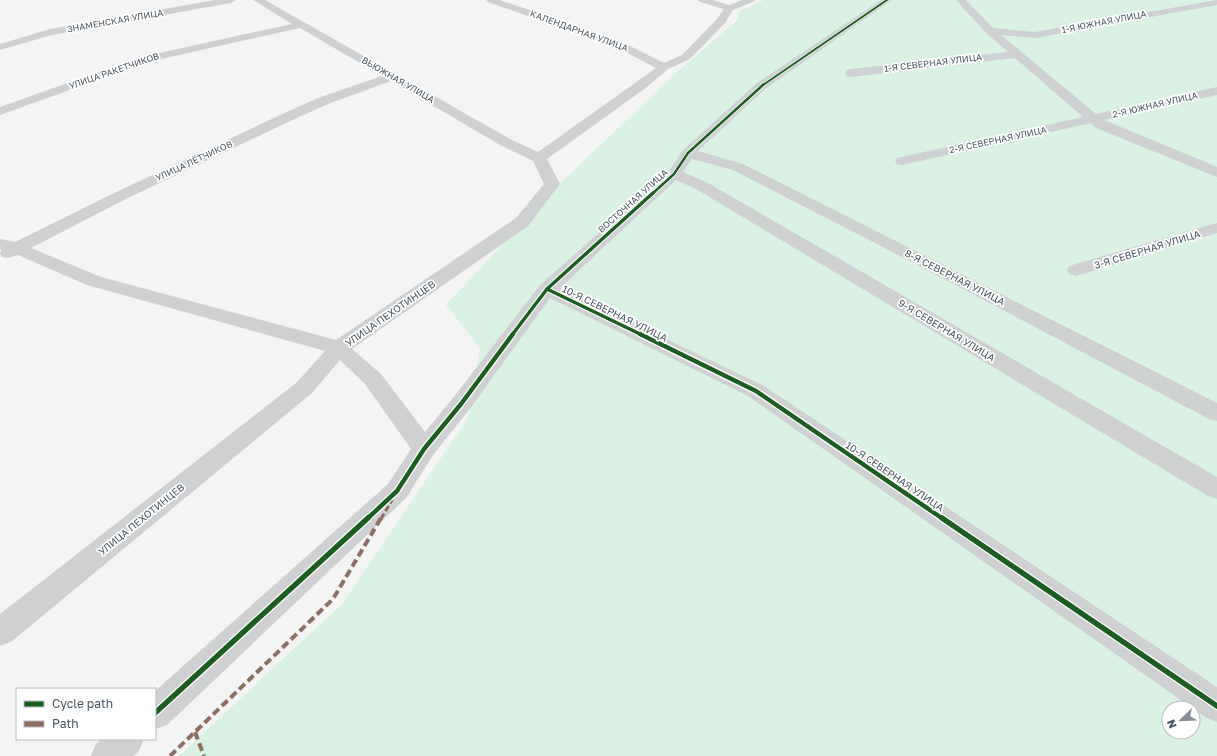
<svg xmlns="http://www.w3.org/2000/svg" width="1217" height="756" font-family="'Golos Text',sans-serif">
  <rect width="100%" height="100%" fill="#f4f4f4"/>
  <path fill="#d9f2e3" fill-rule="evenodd" d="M 764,0 L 1217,0 L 1217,756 L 179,756 L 342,604 L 468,418 L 480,348 L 446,305 L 552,191 L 677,72 L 738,20 L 738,12 ZM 1169,708 L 1193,708 L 1193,732 L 1169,732 Z"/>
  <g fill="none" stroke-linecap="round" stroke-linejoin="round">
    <g fill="#ced0d2" fill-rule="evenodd">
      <path d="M 215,0 L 236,0 L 231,3 L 52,35 L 0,50 L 0,44 L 50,29 Z"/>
      <path d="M 253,0 L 265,0 L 510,139 L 538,152 L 656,68 L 614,46 L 488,2 L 486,0 L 500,0 L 622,42 L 664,63 L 682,55 L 717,19 L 724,9 L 700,2 L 698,0 L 713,0 L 729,5 L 742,0 L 755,0 L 753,2 L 733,10 L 725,23 L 690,59 L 668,69 L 647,87 L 547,159 L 560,184 L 528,226 L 352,349 L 381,374 L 425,432 L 453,398 L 540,285 L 669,171 L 683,150 L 757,83 L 881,0 L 892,0 L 765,89 L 698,151 L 743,164 L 1217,403 L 1217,421 L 1209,419 L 912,262 L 733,170 L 692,159 L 683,172 L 708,183 L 1217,477 L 1217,499 L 1208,496 L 696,189 L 676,180 L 560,288 L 764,386 L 1217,687 L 1217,722 L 1205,717 L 748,396 L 550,298 L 469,410 L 433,455 L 406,498 L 167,725 L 155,729 L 155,691 L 388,484 L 411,449 L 365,384 L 340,360 L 312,393 L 11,642 L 0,646 L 0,614 L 296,383 L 325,351 L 87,285 L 18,255 L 8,258 L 2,257 L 0,254 L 1,250 L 0,249 L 0,239 L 15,242 L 112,194 L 276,117 L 318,98 L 382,76 L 300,28 L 148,62 L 0,115 L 0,107 L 141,57 L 292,24 ZM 391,81 L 500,145 L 533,161 L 544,184 L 516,218 L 336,340 L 101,277 L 31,248 L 124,200 L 286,123 L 328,104 Z"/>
      <path d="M 956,0 L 966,0 L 993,28 L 1035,32 L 1217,0 L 1217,5 L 1035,38 L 1001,35 L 1096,114 L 1217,87 L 1217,95 L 1104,120 L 1217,167 L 1217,177 L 1096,128 L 1091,123 L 902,165 L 897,164 L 895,161 L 897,158 L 1083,117 L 1015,58 L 851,77 L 847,76 L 845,73 L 847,70 L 851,69 L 1008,52 L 986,33 Z"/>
      <path d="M 1217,223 L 1217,233 L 1076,276 L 1069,274 L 1067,270 L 1069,266 Z"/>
      <path d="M 101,739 L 144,739 L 139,751 L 134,756 L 91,756 L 96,744 Z"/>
    </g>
    <path stroke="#8d6e63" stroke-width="3" stroke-dasharray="6 3" stroke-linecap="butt" d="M 381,519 L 392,500"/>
    <g stroke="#8d6e63" stroke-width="4" stroke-dasharray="8 4" stroke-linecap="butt">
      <path d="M 195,732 L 204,756"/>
      <path d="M 170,756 L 333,599 L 381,518"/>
    </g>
    <g stroke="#fff" stroke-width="3">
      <path id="cycleway-far4" d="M 763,85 L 887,0"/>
    </g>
    <g stroke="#fff" stroke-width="4">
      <path id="cycleway-far3" d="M 652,194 L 674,174 L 688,153 L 764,84"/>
    </g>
    <g stroke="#fff" stroke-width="5.5">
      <g id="cycleway-far2">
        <path d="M 547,289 L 642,335"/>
        <path d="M 512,335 L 547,289 L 653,193"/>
      </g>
    </g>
    <g stroke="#fff" stroke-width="7">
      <g id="cycleway-far1">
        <path d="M 640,334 L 756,391 L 943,519"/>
        <path d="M 367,519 L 397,491 L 424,449 L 461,404 L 513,334"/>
      </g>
    </g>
    <g stroke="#fff" stroke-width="8">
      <g id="cycleway">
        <path d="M 942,518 L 1217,706"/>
        <path d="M 155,713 L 368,518"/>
      </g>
    </g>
    <use href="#cycleway-far4" stroke="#1b5e20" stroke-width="2"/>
    <use href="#cycleway-far3" stroke="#1b5e20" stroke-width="2.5"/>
    <use href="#cycleway-far2" stroke="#1b5e20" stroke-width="3.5"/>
    <use href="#cycleway-far1" stroke="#1b5e20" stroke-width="4.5"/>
    <use href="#cycleway" stroke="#1b5e20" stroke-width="5.5"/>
  </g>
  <g text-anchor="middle" stroke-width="3.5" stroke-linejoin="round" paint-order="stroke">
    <g font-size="9" fill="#4a5661" stroke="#fff">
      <text transform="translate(115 21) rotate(-10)" y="3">ЗНАМЕНСКАЯ УЛИЦА</text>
      <text transform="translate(1104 22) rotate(-11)" y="3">1-Я ЮЖНАЯ УЛИЦА</text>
      <text transform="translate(579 31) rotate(20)" y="3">КАЛЕНДАРНАЯ УЛИЦА</text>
      <text transform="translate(933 63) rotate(-7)" y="3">1-Я СЕВЕРНАЯ УЛИЦА</text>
      <text transform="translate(114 71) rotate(-19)" y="3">УЛИЦА РАКЕТЧИКОВ</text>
      <text transform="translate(398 80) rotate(30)" y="3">ВЬЮЖНАЯ УЛИЦА</text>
      <text transform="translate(1155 105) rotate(-13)" y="3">2-Я ЮЖНАЯ УЛИЦА</text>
      <text transform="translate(998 140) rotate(-12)" y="3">2-Я СЕВЕРНАЯ УЛИЦА</text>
      <text transform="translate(194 161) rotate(-25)" y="3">УЛИЦА ЛЁТЧИКОВ</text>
      <text transform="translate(633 201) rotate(-42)" y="3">ВОСТОЧНАЯ УЛИЦА</text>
    </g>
    <g font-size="10" fill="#4a5661" stroke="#fff">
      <text transform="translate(1147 249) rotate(-17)" y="4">3-Я СЕВЕРНАЯ УЛИЦА</text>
      <text transform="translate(955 277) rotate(27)" y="4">8-Я СЕВЕРНАЯ УЛИЦА</text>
      <text transform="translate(390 313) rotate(-35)" y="4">УЛИЦА ПЕХОТИНЦЕВ</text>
      <text transform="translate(615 313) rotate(26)" y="4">10-Я СЕВЕРНАЯ УЛИЦА</text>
      <text transform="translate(947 330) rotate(31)" y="4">9-Я СЕВЕРНАЯ УЛИЦА</text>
      <text transform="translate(895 476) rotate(34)" y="4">10-Я СЕВЕРНАЯ УЛИЦА</text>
      <text transform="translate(141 519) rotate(-39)" y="4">УЛИЦА ПЕХОТИНЦЕВ</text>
    </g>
  </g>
  <rect x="16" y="688" width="140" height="52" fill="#ffffff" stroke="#b7bbc0"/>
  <rect x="24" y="701" width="20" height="6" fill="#1b5e20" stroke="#b7bbc0"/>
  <text x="52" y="708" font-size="12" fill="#4a5661">Cycle path</text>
  <rect x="24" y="721" width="20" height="6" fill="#8d6e63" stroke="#b7bbc0"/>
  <text x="52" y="728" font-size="12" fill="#4a5661">Path</text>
  <g transform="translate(1181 720) rotate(247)"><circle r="19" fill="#ffffff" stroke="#b7bbc0"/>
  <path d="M0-3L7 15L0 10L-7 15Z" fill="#868d94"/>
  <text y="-6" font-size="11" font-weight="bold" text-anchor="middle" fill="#4a5661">N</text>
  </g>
</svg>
